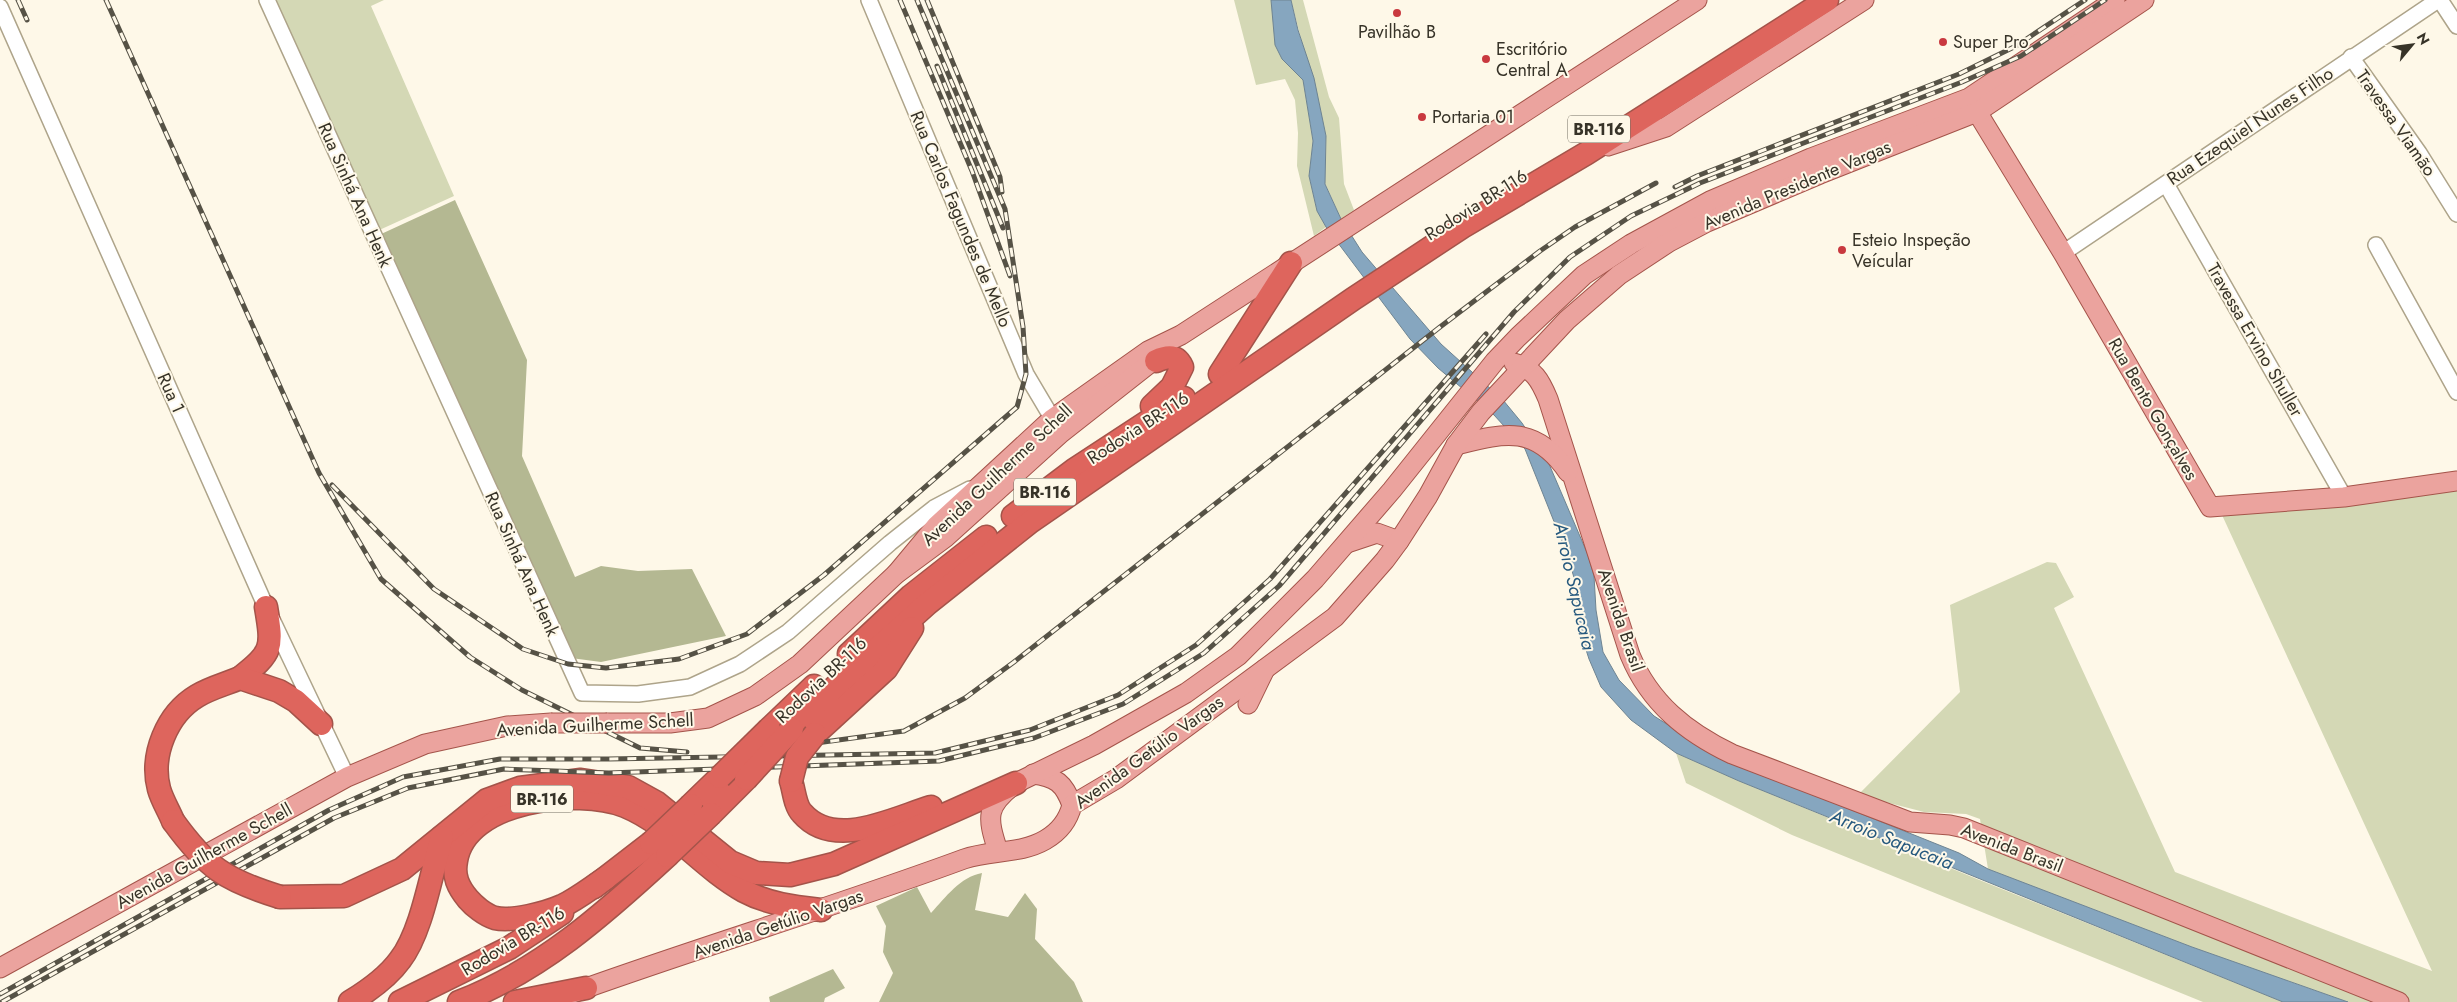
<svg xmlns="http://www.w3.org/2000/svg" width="2457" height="1002" font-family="Jost,sans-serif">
  <rect width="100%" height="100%" fill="#fef8e8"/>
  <g fill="#d4d8b5">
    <path d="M 272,0 L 384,0 L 371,6 L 454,196 L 375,232 Z"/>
    <path d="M 1234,0 L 1271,0 L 1282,59 L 1303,79 L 1313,141 L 1309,176 L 1317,211 L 1326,227 L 1314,236 L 1297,166 L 1298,133 L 1295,100 L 1285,79 L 1256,85 Z"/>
    <path d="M 1291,0 L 1303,0 L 1329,97 L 1339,118 L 1344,184 L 1354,210 L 1341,219 L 1325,183 L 1326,136 Z"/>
    <path d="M 2457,486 L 2457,1002 L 2348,1002 L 2192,947 L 1988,869 L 1980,819 L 1966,814 L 1924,812 L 1858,795 L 1960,692 L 1950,605 L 2047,562 L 2056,563 L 2074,597 L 2054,608 L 2175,872 L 2432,971 L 2222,515 Z"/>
    <path d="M 1676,753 L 1739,781 L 1977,879 L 2283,1002 L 2203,1002 L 1792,835 L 1686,783 Z"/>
  </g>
  <g fill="#b4b892">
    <path d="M 455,200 L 527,360 L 522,456 L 575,577 L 601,566 L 638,571 L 692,569 L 726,636 L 601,662 L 571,658 L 379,235 Z"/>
    <path d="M 982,873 L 975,910 L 1008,917 L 1025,893 L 1037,909 L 1035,939 L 1074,982 L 1083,1002 L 879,1002 L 893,973 L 883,952 L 886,926 L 876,906 L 917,887 L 931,913 C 946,897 960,877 982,873 Z"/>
    <path d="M 833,969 L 845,988 L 825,998 L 824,1002 L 770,1002 L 769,997 Z"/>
  </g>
  <path fill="#86a6bf" stroke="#6e8492" d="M 1271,0 L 1291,0 L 1298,30 L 1314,78 L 1326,136 L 1325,184 L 1341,219 L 1362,252 L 1441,344 L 1503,400 L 1522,423 L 1549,464 L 1588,555 L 1594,576 L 1596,610 L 1603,652 L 1619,680 L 1654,716 L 1717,756 L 1959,853 L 1988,869 L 2192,947 L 2348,1002 L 2283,1002 L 1739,781 L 1676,753 L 1631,720 L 1601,687 L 1589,659 L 1580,631 L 1575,581 L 1567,554 L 1525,449 L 1494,415 L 1438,368 L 1410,339 L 1326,227 L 1317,211 L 1309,176 L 1313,141 L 1303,80 L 1282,59 L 1275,45 Z"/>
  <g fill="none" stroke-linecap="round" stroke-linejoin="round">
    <g stroke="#aea48a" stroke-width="18">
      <g id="minor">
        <path d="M 267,0 L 582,693 L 638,694 L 690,687 L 740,664 L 788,632 L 890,543 L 934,508 L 970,489"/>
        <path d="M 869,0 L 1026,374 L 1058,428"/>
        <path d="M 2440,0 L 2457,26"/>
        <path d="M 0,7 L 266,607 L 347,777"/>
        <path d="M 2351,57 L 2419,153 L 2457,214"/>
        <path d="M 2166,184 L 2344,497"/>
        <path d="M 2376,245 L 2457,392"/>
        <path d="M 2063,253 L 2438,0"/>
      </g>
    </g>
    <g stroke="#a4544a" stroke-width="21">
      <g id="major">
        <path d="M 1971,102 L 2063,253 L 2210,507 L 2344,497 L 2457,481"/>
        <path d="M 1608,146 L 1666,127 L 1864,0"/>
        <path d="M 1514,363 C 1534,369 1540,380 1548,399 L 1630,655 C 1650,703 1686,732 1732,754 L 1910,822 L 1950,825 L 1964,828 L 2399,1002"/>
        <path d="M 1456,445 C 1504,433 1535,424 1568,472"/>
        <path d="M 1347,543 L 1377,533 L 1399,541"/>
        <path d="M 896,574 L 936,526 L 1052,419 L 1148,351 L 1181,335 L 1697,0"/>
        <path d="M 1248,704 L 1265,669"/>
        <path d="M 607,723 L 670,723 L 708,718 L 755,696 L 800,664 L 896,574 L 946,537 L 1061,433 L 1164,352"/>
        <path d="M 1033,774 C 1056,777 1064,783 1072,805"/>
        <path d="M 998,851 C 987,817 985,806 1016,783 L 1094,745 L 1186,693 L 1238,656 L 1315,579 L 1392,490 L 1495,361 L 1518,337 L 1584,275 L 1631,244 L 1710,201 L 1811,158 L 1969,98 L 2115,0"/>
        <path d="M 0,968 L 347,777 L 425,744 L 507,726 L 551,723"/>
        <path d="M 572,993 C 702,946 834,907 964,859 C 990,850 1021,854 1045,840 C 1059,832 1068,821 1072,805 L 1116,779 L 1335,617 L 1385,560 L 1399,541 L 1428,496 L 1456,445 L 1481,412 L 1567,320 L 1619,275 L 1669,242 L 1707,222 L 1820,174 L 1977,112 L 2144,0"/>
      </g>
    </g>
    <g stroke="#a4544a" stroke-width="25">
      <g id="highway">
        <path d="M 1220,374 L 1291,263"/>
        <path d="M 1152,406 L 1172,387 L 1182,367 C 1176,354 1167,356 1156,361"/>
        <path d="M 1013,516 L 1074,470 L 1184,398"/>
        <path d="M 849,654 L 911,596 L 986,537"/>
        <path d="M 240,678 C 273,652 273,648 266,607"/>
        <path d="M 769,729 L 814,686"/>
        <path d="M 792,729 L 836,686 L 927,604 L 1030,522 L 1353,299 L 1462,227 L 1587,153 L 1827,0"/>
        <path d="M 815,734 L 886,669 L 912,628"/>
        <path d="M 791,781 C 794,790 795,806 802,813 C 834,850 892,819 931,807"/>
        <path d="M 691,805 L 720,777"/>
        <path d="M 711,814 L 746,779"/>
        <path d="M 173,821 C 169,811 162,800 159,789 C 150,755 167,714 197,696 C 210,688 226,684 240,678 L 279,691 L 296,701 L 321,724"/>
        <path d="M 606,878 C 592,887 577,899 562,906 C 546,913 512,922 495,918 C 485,915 474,906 468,899 C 458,887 453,876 456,861 C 465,800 578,787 625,806 C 671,825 701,867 744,891 C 768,904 795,907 821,910"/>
        <path d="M 594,887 L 651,843"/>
        <path d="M 280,897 L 344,896 L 402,869 L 487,800 L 520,788 L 581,780 L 628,787 L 657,803 L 730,862 L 756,873 L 790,875 L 834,864 L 1016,783"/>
        <path d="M 350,1002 C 368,991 387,978 400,960 C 422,932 431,873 442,837"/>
        <path d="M 400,1002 L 509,948 L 562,913"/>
        <path d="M 459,1002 C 540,971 604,914 667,856"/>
        <path d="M 515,1002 L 586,988"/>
      </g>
    </g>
    <use href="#minor" stroke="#fff" stroke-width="15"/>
    <use href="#major" stroke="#eba39e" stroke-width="19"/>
    <use href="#highway" stroke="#de655d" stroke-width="22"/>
    <g stroke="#565246" stroke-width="5">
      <g id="rail">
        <path d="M 18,0 L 27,20"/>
        <path d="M 106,0 L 319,473 L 381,579 L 470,657 L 522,690 L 640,748 L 687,752"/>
        <path d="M 900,0 L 972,171 L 1010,276"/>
        <path d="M 927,0 L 1000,177 L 1002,192"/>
        <path d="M 937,66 L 1003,228"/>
        <path d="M 1675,187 L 1697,176 L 1959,74 L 2016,46 L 2085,0"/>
        <path d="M 332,485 L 434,589 L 523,649 L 568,664 L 606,668 L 679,659 L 747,634 L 824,575 L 1017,407 L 1026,374 L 1023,327 L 1005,209 L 917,0"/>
        <path d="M 759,751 L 904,731 L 965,698 L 1014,662 L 1440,327 L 1540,251 L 1575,227 L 1656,183"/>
        <path d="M 0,994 L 329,810 L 403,777 L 500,759 L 608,759 L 935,753 L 1030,730 L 1118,695 L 1196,645 L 1270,579 L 1486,334"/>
        <path d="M 2,1002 L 334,818 L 408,788 L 504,769 L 609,773 L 939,761 L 1034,738 L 1123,704 L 1204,653 L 1279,586 L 1514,312 L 1570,257 L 1631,216 L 1700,183 L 1962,82 L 2021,56 L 2105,0"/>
      </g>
    </g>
    <use href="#rail" stroke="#fef8e8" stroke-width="3" stroke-dasharray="9" stroke-linecap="butt"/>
    <g stroke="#a4544a" stroke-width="21" stroke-linecap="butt">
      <path id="major-bridge" d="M 551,723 L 607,723"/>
    </g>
    <g stroke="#a4544a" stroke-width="25" stroke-linecap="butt">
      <g id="highway-bridge">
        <path d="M 720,777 L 769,729"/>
        <path d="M 746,779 L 792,729"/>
        <path d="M 791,781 L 797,757 L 815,734"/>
        <path d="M 173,821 C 207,868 225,880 280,897"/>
        <path d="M 651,843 L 691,805"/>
        <path d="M 667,856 L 711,814"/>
      </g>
    </g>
    <use href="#major-bridge" stroke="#eba39e" stroke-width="19"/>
    <use href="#highway-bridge" stroke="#de655d" stroke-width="22"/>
  </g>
  <g fill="#c9393f" stroke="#fef8e8" stroke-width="2">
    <circle cx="1397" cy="13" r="5"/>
    <circle cx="1943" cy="42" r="5"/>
    <circle cx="1486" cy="59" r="5"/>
    <circle cx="1422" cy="117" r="5"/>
    <circle cx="1842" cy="250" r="5"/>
  </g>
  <g text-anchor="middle" stroke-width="4" stroke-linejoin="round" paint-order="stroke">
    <g fill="#fef8e8" stroke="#736e62" stroke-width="1">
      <rect x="1568" y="115.5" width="62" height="27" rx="4"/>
      <rect x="1014" y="478.5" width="62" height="27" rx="4"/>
      <rect x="511" y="785.5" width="62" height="27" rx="4"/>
    </g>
    <g font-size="16" font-weight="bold" fill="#373328">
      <text x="1599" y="135">BR-116</text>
      <text x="1045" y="498">BR-116</text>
      <text x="542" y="805">BR-116</text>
    </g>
    <g font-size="18" fill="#373328" stroke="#fef8e8" text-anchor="start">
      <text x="1397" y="38" text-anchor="middle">Pavilhão B</text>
      <text x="1953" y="48">Super Pro</text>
      <text x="1496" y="55">Escritório<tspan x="1496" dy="21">Central A</tspan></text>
      <text x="1432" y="123">Portaria 01</text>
      <text x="1852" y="246">Esteio Inspeção<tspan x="1852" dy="21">Veícular</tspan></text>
    </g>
    <g font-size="18" fill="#373328" stroke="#fef8e8">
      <text transform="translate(2396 123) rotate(55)" y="6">Travessa Viamão</text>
      <text transform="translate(2250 126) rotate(-34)" y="6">Rua Ezequiel Nunes Filho</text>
      <text transform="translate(1797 185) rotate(-23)" y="6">Avenida Presidente Vargas</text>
      <text transform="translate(355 195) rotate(66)" y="6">Rua Sinhá Ana Henk</text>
      <text transform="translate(1476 205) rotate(-32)" y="6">Rodovia BR-116</text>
      <text transform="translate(961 219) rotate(67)" y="6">Rua Carlos Fagundes de Mello</text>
      <text transform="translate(2255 340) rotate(60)" y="6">Travessa Ervino Shuller</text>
      <text transform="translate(171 393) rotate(66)" y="6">Rua 1</text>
      <text transform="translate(2153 409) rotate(60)" y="6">Rua Bento Gonçalves</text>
      <text transform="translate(1138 428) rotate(-33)" y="6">Rodovia BR-116</text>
      <text transform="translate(997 475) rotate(-43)" y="6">Avenida Guilherme Schell</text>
      <text transform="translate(522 564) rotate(66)" y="6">Rua Sinhá Ana Henk</text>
      <text transform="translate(1621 620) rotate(71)" y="6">Avenida Brasil</text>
      <text transform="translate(821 680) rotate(-43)" y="6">Rodovia BR-116</text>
      <text transform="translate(595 725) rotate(-3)" y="6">Avenida Guilherme Schell</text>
      <text transform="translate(1149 752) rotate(-36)" y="6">Avenida Getúlio Vargas</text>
      <text transform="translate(2012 848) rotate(21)" y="6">Avenida Brasil</text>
      <text transform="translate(204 856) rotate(-29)" y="6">Avenida Guilherme Schell</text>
      <text transform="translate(778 924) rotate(-19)" y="6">Avenida Getúlio Vargas</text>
      <text transform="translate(513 941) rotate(-31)" y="6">Rodovia BR-116</text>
    </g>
    <g font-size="19" font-style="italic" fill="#26597e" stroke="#fef8e8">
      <text transform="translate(1575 586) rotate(77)" y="7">Arroio Sapucaia</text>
      <text transform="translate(1892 839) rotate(22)" y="7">Arroio Sapucaia</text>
    </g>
  </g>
  <g transform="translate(2412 45) rotate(61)" stroke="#fef8e8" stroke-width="4" paint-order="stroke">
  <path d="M0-4L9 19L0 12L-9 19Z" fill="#373328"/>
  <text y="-8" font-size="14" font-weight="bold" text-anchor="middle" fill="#373328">N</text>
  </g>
</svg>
